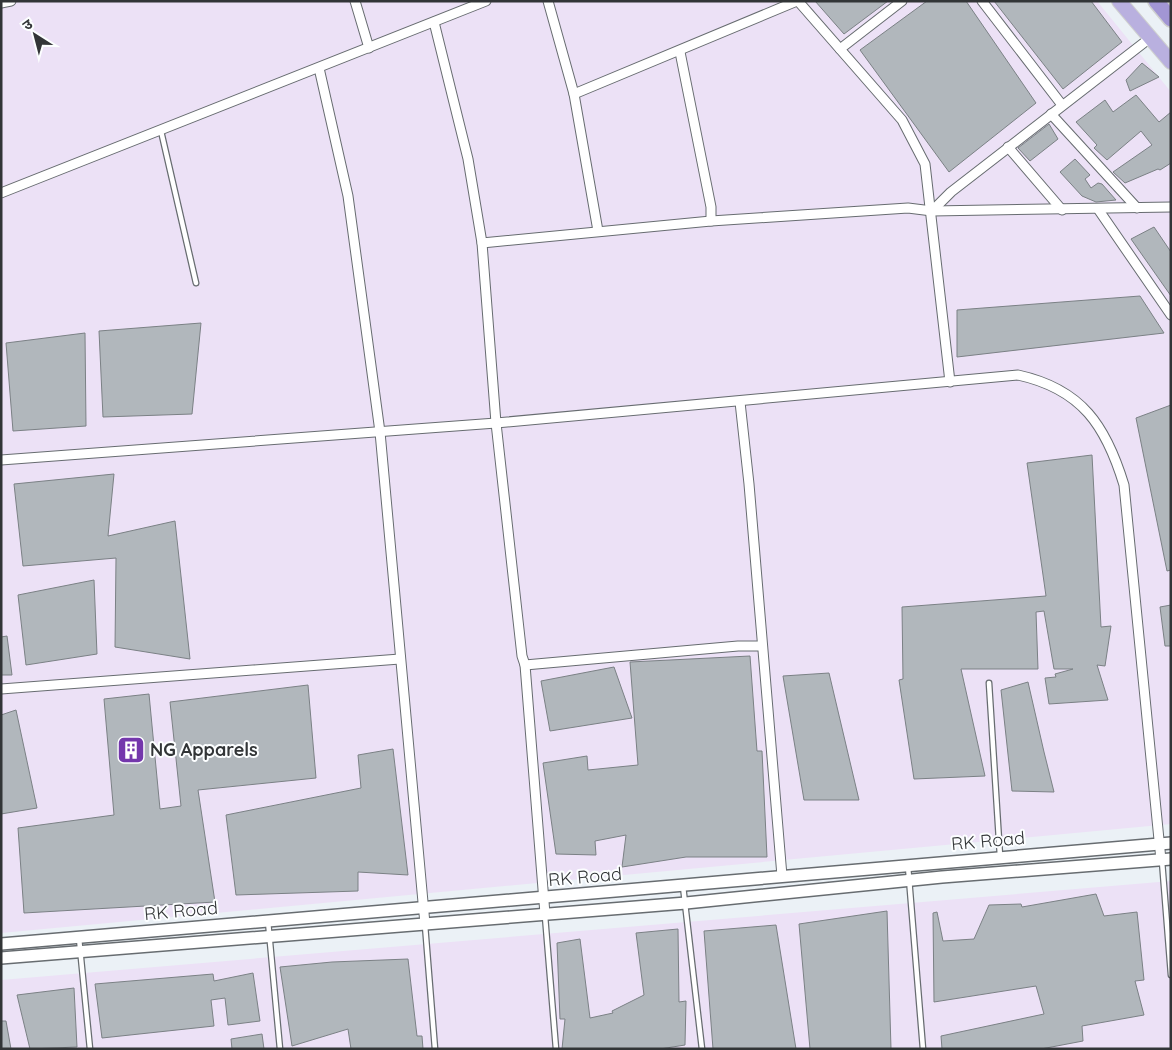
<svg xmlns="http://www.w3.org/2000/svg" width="1172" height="1050" font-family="Quicksand,'Noto Sans Devanagari',sans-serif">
  <rect width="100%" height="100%" fill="#ebf1f6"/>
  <g fill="#ece1f6">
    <path d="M 1,1 L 1097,1 L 1171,92 L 1171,824 L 1,933 Z"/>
    <path d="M 1171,881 L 1171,1049 L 1,1049 L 1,980 Z"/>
  </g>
  <g fill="#b1b7bc" stroke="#7b8185">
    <path d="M 815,1 L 888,1 L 844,34 Z"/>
    <path d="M 927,1 L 966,1 L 1036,103 L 949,172 L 860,50 Z"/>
    <path d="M 994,1 L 1091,1 L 1122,42 L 1063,89 Z"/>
    <path d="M 1142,63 L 1159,77 L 1130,91 L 1126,80 Z"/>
    <path d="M 1136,95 L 1159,122 L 1171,112 L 1171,163 L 1160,170 L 1158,169 L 1125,183 L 1113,172 L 1152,145 L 1141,131 L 1107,160 L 1094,148 L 1097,145 L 1076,122 L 1105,100 L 1113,112 Z"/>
    <path d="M 1049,124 L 1058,139 L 1030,161 L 1018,148 Z"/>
    <path d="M 1075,159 L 1090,175 L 1085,179 L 1091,188 L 1098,183 L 1102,184 L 1116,200 L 1096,202 L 1082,196 L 1060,172 Z"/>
    <path d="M 1154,227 L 1171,252 L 1171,296 L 1131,239 Z"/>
    <path d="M 1140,296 L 1164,333 L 957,357 L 957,310 Z"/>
    <path d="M 201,323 L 192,414 L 103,417 L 99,331 Z"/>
    <path d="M 85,333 L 86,426 L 13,431 L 6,343 Z"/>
    <path d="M 1171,405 L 1171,570 L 1167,571 L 1136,418 Z"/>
    <path d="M 1092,455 L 1101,627 L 1111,626 L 1105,666 L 1097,665 L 1108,700 L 1049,704 L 1045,678 L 1056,677 L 1055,674 L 1073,669 L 1054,669 L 1044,611 L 1036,612 L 1038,669 L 961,669 L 985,776 L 914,779 L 899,680 L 903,679 L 902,607 L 1046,596 L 1027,463 Z"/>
    <path d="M 114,474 L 108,536 L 175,521 L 190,659 L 115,647 L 116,558 L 23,566 L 14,484 Z"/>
    <path d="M 94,580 L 97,654 L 26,665 L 18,595 Z"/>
    <path d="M 1171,605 L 1171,646 L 1165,646 L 1160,607 Z"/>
    <path d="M 7,636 L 12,675 L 1,675 L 1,637 Z"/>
    <path d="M 750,656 L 757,751 L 762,751 L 767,857 L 686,857 L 622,867 L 626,835 L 595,841 L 596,855 L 556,854 L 543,763 L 587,756 L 588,770 L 638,765 L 630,662 Z"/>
    <path d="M 614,667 L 632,718 L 550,731 L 541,681 Z"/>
    <path d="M 829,673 L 859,800 L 804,800 L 783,676 Z"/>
    <path d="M 1028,682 L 1044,752 L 1054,792 L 1012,791 L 1001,690 Z"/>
    <path d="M 308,685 L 316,778 L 198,790 L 215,902 L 24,913 L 18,828 L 114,815 L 104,699 L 149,694 L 160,809 L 181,806 L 170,702 Z"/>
    <path d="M 16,710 L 37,808 L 1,814 L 1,715 Z"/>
    <path d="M 393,749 L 408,875 L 358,872 L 358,891 L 236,895 L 226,815 L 361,788 L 358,755 Z"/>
    <path d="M 1096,894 L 1104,916 L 1137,912 L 1144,980 L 1135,981 L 1144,1015 L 1082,1026 L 1083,1041 L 1041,1049 L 942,1049 L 941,1036 L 1044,1014 L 1036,986 L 934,1002 L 933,913 L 937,912 L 943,941 L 974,939 L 989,905 L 1021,904 L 1022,907 Z"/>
    <path d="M 887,911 L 891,1049 L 810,1049 L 799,924 Z"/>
    <path d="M 776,925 L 796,1049 L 713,1049 L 704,931 Z"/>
    <path d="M 678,929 L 679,1002 L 686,1001 L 685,1045 L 660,1049 L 562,1049 L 565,1019 L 560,1019 L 557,943 L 580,939 L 590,1018 L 613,1013 L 612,1011 L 644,995 L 636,933 Z"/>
    <path d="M 408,959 L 417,1036 L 422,1036 L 423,1049 L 351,1049 L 348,1029 L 292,1046 L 280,967 L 332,962 Z"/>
    <path d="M 253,973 L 260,1021 L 228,1025 L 225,998 L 211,1000 L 214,1026 L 102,1038 L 95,984 L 213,974 L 214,981 Z"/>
    <path d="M 74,988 L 77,1047 L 30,1049 L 17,995 Z"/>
    <path d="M 1,1021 L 6,1021 L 11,1049 L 1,1049 Z"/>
    <path d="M 262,1034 L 264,1049 L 232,1049 L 231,1039 Z"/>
  </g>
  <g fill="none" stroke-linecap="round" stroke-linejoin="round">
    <g stroke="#676c70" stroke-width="7">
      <g id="service">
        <path d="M 161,131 L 196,283"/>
        <path d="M 989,683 L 1000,856"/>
        <path d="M 1162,861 L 1171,975"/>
        <path d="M 908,866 L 923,1049"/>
        <path d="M 683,886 L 702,1049"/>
        <path d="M 545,916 L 556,1049"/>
        <path d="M 268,921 L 280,1049"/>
        <path d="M 425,925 L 435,1049"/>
        <path d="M 79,938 L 90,1049"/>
      </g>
    </g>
    <g stroke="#676c70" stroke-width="11">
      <g id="minor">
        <path d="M 355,1 L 369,48"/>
        <path d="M 548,1 L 574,94 L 598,231"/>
        <path d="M 798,1 L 902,120 L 925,164 L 950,382"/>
        <path d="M 982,1 L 1062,105"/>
        <path d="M 1,3 L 11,1"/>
        <path d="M 434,22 L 468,159 L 482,243 L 496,423 L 522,656 L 525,665 L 545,914"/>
        <path d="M 840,49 L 902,1"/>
        <path d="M 680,52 L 711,207 L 711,221"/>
        <path d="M 319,68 L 348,196 L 380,432 L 425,924"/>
        <path d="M 574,94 L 797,1"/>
        <path d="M 1051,114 L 1137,208"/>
        <path d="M 1008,147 L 1062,210"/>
        <path d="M 1,193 L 486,1"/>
        <path d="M 1098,209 L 1171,315"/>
        <path d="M 932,211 L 951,192 L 1150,38"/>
        <path d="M 482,243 L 711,221 L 908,208 L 932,211 L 1171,207"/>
        <path d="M 740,402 L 749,484 L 782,876"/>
        <path d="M 1,460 L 496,423 L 1018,375 C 1082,389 1106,426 1124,485 L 1161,860"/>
        <path d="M 525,665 L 738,646 L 762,646"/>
        <path d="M 1,689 L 400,659"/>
      </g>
    </g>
    <g stroke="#676c70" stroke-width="14">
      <g id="tertiary">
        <path d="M 1,944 L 1171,843"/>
        <path d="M 1,958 L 686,903 L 942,877 L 1171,859"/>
      </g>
    </g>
    <g stroke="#cecfcf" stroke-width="16">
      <path id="primary" d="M 1119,1 L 1171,62"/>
    </g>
    <g stroke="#cecfcf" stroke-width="18">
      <path id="trunk" d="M 1156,1 L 1171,19"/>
    </g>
    <use href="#service" stroke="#fff" stroke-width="4.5"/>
    <use href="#minor" stroke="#fff" stroke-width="9"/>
    <use href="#tertiary" stroke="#fff" stroke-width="11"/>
    <use href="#primary" stroke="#b9b0df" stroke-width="14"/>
    <use href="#trunk" stroke="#a296d4" stroke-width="15"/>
  </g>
  <defs>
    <g id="building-square" transform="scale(1.4375)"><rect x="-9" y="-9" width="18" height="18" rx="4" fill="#7437ac" stroke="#fcfeff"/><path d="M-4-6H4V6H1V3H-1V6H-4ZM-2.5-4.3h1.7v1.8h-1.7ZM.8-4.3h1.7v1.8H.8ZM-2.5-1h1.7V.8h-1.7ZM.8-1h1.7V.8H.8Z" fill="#fff"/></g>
  </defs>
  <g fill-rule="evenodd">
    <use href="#building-square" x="131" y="750"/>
  </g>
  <g text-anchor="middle" stroke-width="4" stroke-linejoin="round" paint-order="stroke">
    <g font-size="18" font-weight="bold" fill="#323537" stroke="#fcfeff" text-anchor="start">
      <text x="150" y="756">NG Apparels</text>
    </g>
    <g font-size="18" fill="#323537" stroke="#fcfeff">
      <text transform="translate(988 841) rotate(-5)" y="6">RK Road</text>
      <text transform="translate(585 877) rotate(-5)" y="6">RK Road</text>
      <text transform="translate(181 911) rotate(-5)" y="6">RK Road</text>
    </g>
  </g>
  <rect width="1172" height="1050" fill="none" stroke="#323537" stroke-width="5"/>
  <g transform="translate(35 35) rotate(324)" stroke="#fcfeff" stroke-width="4" paint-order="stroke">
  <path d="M0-4L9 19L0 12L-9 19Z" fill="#323537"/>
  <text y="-8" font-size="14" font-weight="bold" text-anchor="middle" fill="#323537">उ</text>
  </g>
</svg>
